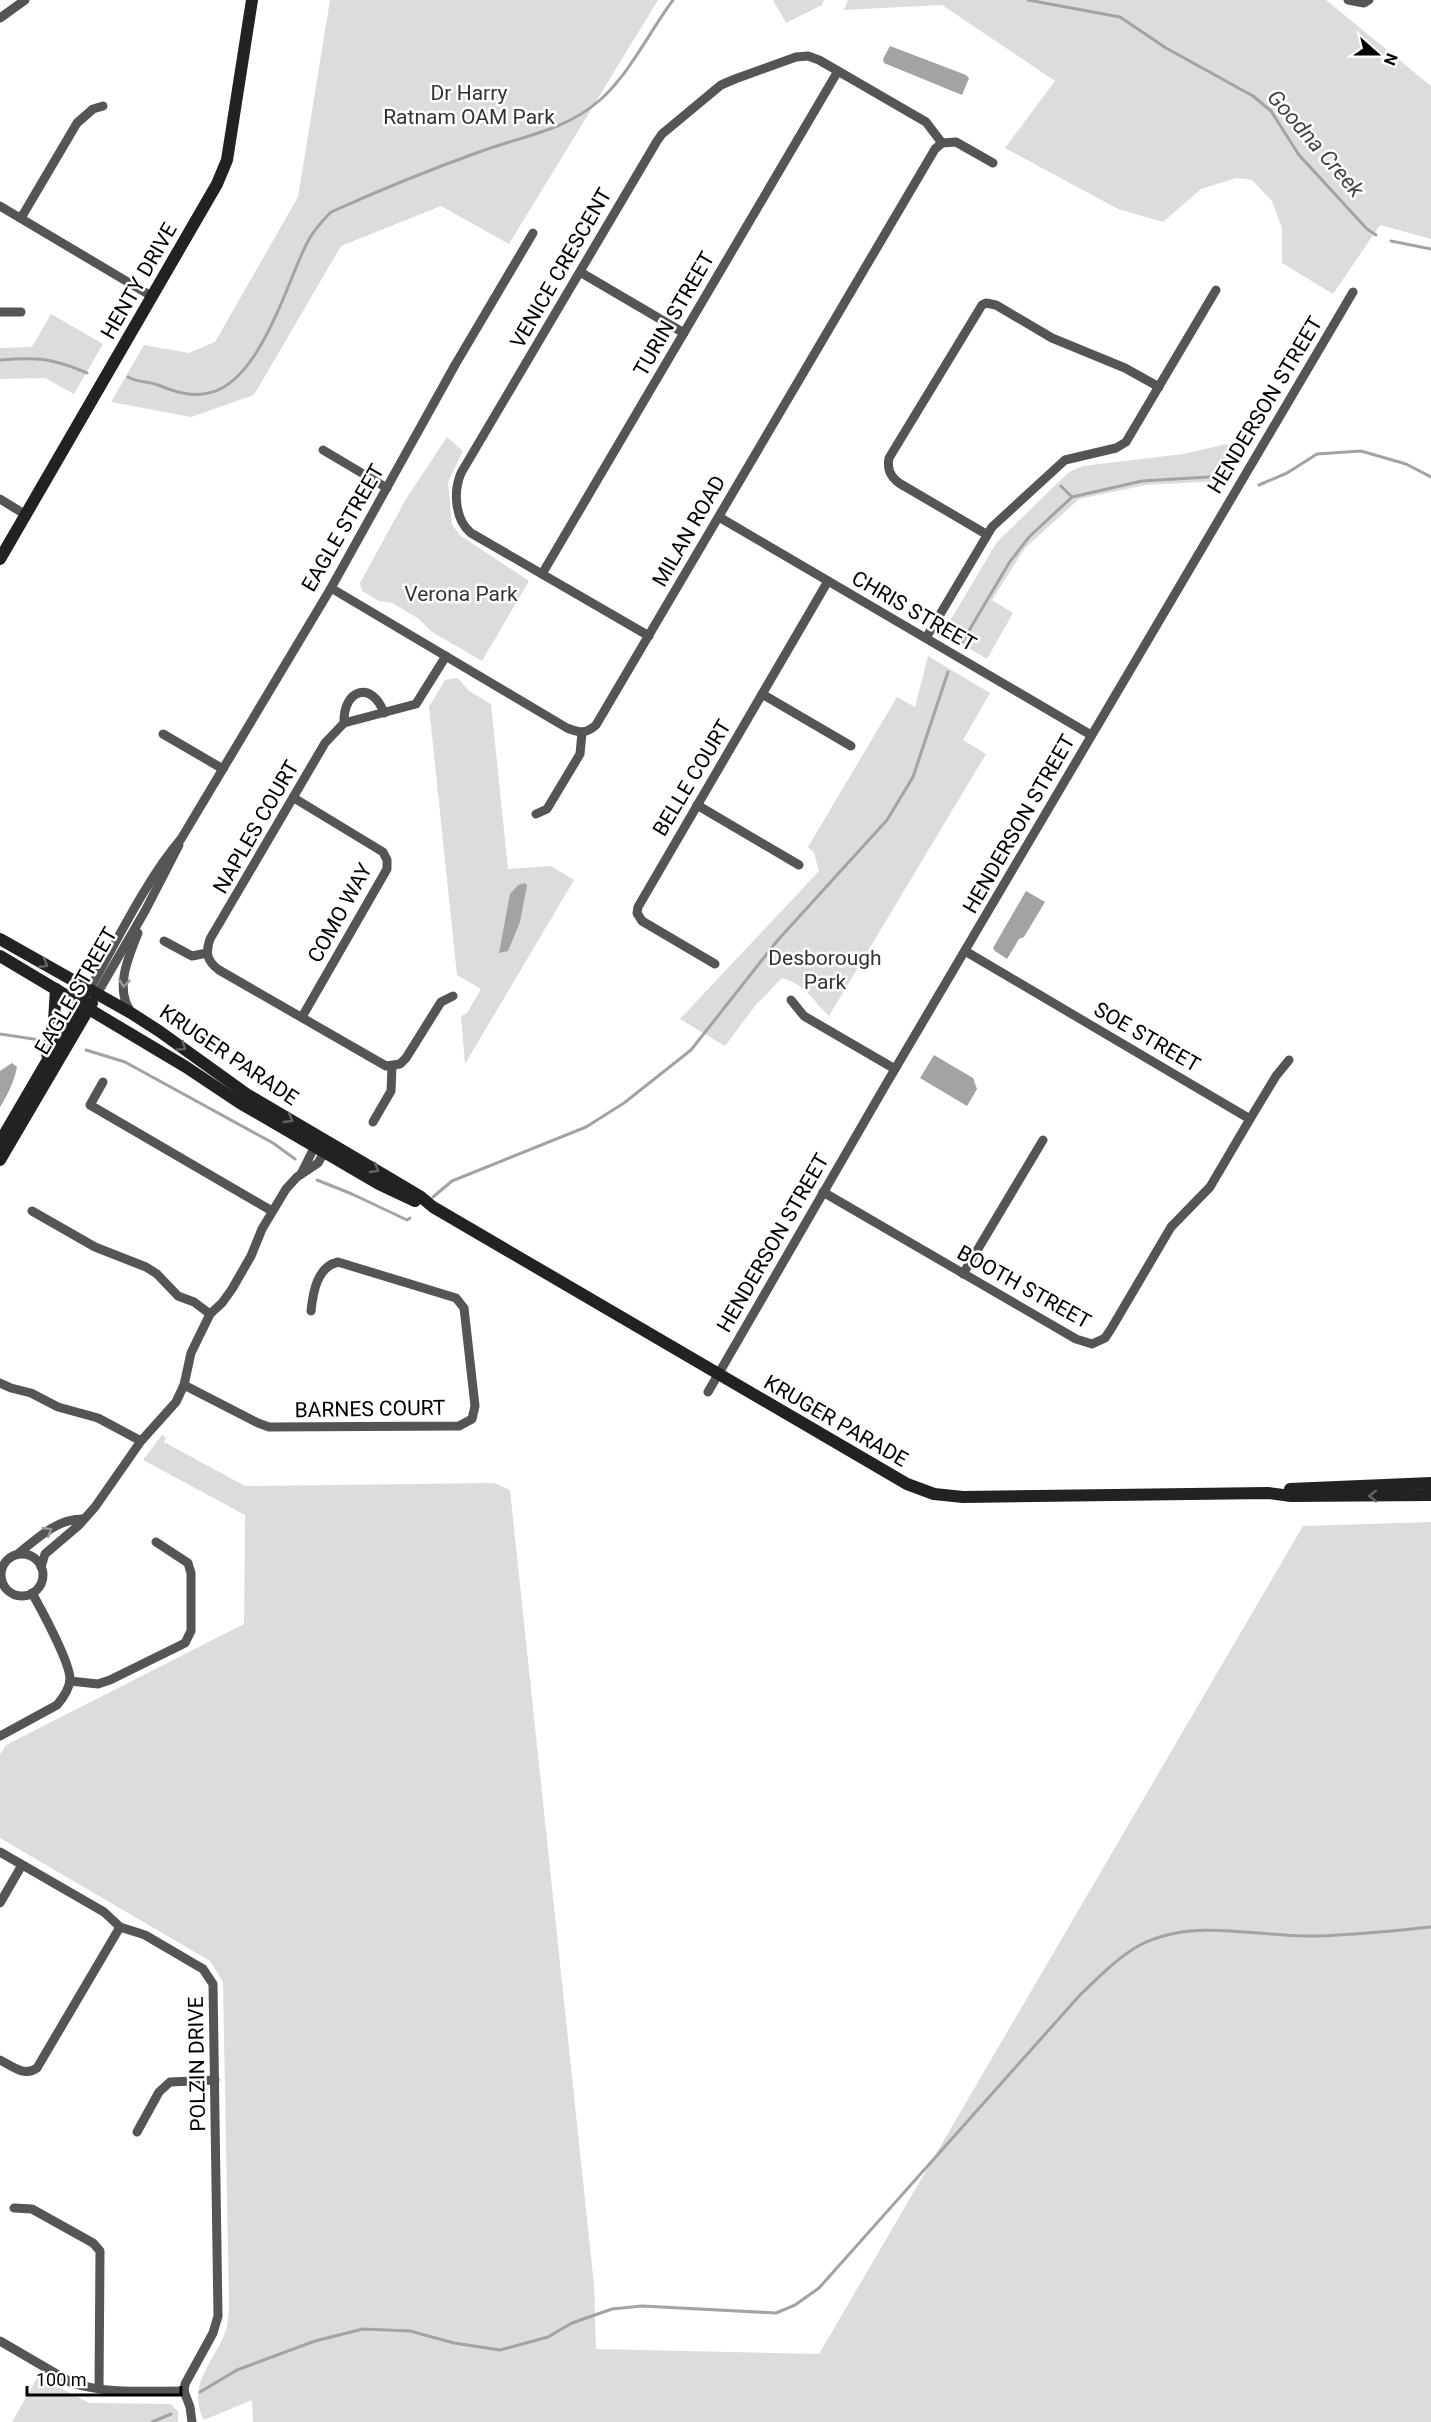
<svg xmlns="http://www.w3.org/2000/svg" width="1431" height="2422" font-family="Roboto,sans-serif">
  <rect width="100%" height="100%" fill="#fff"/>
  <g fill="#dcdcdc">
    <path d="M 330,0 L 658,0 L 509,244 L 441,206 L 341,246 L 254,395 L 191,417 L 111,402 L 144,345 L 189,353 L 215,342 L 298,197 Z"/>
    <path d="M 773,0 L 824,0 L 822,5 L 786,23 Z"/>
    <path d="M 848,0 L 1326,0 L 1431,86 L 1431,239 L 1380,225 L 1333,294 L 1282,263 L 1282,228 L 1272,201 L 1252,180 L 1236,178 L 1201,189 L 1163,222 L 1118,209 L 1005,148 L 1055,81 L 942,5 L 844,10 Z"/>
    <path d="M 51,314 L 103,344 L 74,394 L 45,378 L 0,379 L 0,348 L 32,347 Z"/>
    <path d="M 447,437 L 463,451 L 448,482 L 452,525 L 461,536 L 529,581 L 482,661 L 432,632 L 419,619 L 392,603 L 379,601 L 362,591 L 360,583 L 406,499 Z"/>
    <path d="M 1227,444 L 1240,451 L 1223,481 L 1146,485 L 1079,499 L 1025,548 L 992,600 L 1013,613 L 987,659 L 950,637 L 946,632 L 947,626 L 997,542 L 1069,472 L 1083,466 L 1183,454 Z"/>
    <path d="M 928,656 L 990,693 L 963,740 L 986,754 L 829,1016 C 811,999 807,985 782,978 L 755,1006 L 725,1046 L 680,1019 L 819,871 L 814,853 L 808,847 L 897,697 L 915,707 Z"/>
    <path d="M 458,678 L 469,691 L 491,704 L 508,869 L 551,866 L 574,880 L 465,1064 L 461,1016 L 467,1013 L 481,989 L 457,975 L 429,707 L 445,680 Z"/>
    <path d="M 162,1435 L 166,1438 L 164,1442 L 245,1486 L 494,1483 L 510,1490 L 594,2285 L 596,2349 L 819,2354 L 1303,1526 L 1431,1522 L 1431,2422 L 253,2422 L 252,2400 L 204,2420 C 186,2386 213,2363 225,2333 C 228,2326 228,2317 229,2309 L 223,1982 L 210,1961 L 0,1838 L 0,1755 L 6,1745 L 244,1624 L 245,1515 L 143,1460 Z"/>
    <path d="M 38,2376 L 89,2403 L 171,2404 L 178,2412 L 178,2422 L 12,2422 Z"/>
  </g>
  <g fill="#a3a3a3">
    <path d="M 890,46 L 966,75 L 969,78 L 962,95 L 884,63 L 883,59 Z"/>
    <path d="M 525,883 L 527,885 L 520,922 L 508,951 L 499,953 L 510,894 L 518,885 Z"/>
    <path d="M 1026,891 L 1045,902 L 1024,937 L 1019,939 L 1007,959 L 995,951 L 993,948 Z"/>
    <path d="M 934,1055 L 973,1078 L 977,1089 L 967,1106 L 920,1078 Z"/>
    <path d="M 12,1063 L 17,1067 C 14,1082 8,1094 0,1107 L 0,1071 Z"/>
  </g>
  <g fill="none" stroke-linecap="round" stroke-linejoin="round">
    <g stroke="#a3a3a3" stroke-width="3">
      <path d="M 1028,0 L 1120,17 L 1166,48 L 1253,96 L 1271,111 L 1299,155 L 1367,229 L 1376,235"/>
      <path d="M 1391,241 L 1431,249"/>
      <path d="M 0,360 C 38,357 52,358 87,373"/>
      <path d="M 128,377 C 138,383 148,381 158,385 C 173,391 187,396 203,394 C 258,389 285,287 306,245 C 312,232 321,222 331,212 C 380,190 429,170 479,152 C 522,136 565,131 600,100 C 631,72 649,32 673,0"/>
      <path d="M 1259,485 L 1287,473 L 1317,454 L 1361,451 L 1406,464 L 1431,477"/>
      <path d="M 1061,486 L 1072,497"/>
      <path d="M 961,644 L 1009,563 L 1029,537 L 1072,497 L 1142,481 L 1225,476"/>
      <path d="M 0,1034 L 40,1040"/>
      <path d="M 86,1050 L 125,1062 L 273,1143 L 295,1159"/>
      <path d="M 317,1180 L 352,1194 L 407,1220 L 410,1218"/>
      <path d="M 433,1197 L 452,1181 L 586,1127 L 624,1103 L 691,1050 L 777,941 L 887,820 L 913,777 L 948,672"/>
      <path d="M 200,2392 L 237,2370 L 315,2341 L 363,2329 L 410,2331 L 454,2343 L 500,2350 L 548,2337 L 572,2323 L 612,2309 L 642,2306 L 776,2313 L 795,2305 L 819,2288 L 1080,1995 C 1098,1978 1118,1957 1140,1945 C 1191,1918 1252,1936 1307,1936 C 1348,1936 1390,1931 1431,1927"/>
      <path d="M 152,2422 L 171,2414"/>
    </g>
    <g stroke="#555" stroke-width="9">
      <path d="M 1348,0 L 1364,3 L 1369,0"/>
      <path d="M 0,18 L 25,0"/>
      <path d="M 0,206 L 153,297"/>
      <path d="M 21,218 L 77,123 L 93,109 L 103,106"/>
      <path d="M 580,272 L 684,333"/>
      <path d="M 0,312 L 21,312"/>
      <path d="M 323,450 L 387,488"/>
      <path d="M 0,499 L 26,515"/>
      <path d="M 719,517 L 1091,735"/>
      <path d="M 986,534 L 899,483 C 890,476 887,469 889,458 L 982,305 L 986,303 L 996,305 L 1052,338 L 1125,368 L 1159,387"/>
      <path d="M 542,574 L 838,71"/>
      <path d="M 331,588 L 567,728 C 579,733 586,734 596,725 L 935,149 L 942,143 L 956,142 L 993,163"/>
      <path d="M 649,636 L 471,533 C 455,520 453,492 461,473 L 657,141 L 662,134 L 721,85 L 735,79 L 796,57 L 808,56 L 819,60 L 926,122 L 942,143"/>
      <path d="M 926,638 L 992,527 L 1065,460 L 1116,448 L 1126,442 L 1216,290"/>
      <path d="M 446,656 L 416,704 L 344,723 L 325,743 L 210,939 C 205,953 207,961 219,970 L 386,1066 L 400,1064 L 406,1058 L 441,1002 L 453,996"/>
      <path d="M 762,694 L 851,746"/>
      <path d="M 344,723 C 343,689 372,680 384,713"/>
      <path d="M 163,734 L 223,769"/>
      <path d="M 294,798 L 383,852 L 387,860 L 387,869 L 302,1017"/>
      <path d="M 697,805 L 799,865"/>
      <path d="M 536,814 L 547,809 L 580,754 L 582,733"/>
      <path d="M 164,941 L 192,956 L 207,953"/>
      <path d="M 965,951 L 1250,1119 L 1276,1076 L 1289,1060"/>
      <path d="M 715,964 L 642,921 L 637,913 L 638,907 L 828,581"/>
      <path d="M 89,990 C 116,943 146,880 181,839 L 331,588 L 455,365 L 533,233"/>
      <path d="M 97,994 L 145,911 L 179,845"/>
      <path d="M 791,1000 L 804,1016 L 895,1069"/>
      <path d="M 130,1011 C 115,987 128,958 138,933"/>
      <path d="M 103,1082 L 90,1105 L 272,1211"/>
      <path d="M 373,1122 L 391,1091 L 392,1066"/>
      <path d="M 301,1174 L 317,1142"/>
      <path d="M 823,1192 L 1076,1339 L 1092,1344 L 1105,1338 L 1111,1329 L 1171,1227 L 1210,1187 L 1250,1119"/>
      <path d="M 32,1211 L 95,1247 L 146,1267 L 157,1274 L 178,1296 L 194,1302 L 210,1314"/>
      <path d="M 963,1274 L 1043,1140"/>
      <path d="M 0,1383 L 11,1388 L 31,1393 L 58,1407 L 98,1418 L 141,1441"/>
      <path d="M 184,1385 L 258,1423 L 269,1427 L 459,1426 L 472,1419 L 475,1406 L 464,1308 L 456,1298 L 338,1262 C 317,1267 313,1292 311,1311"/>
      <path d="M 708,1392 L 885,1086 L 1353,292"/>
      <path d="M 18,1554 C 36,1539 58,1518 83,1519"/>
      <circle cx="22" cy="1575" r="21"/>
      <path d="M 41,1567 L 45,1554 L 79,1525 L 95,1507 L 141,1441 L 176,1402 L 184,1385 L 191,1353 L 210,1314 L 222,1303 L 232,1289 L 251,1256 L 262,1229 L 286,1189 L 297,1177 L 318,1163 L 327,1147"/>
      <path d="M 70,1681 L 98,1684 L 110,1680 L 179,1646 L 185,1643 L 191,1631 L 191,1573 L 188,1563 L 156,1542"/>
      <path d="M 0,1736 L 57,1705 C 63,1698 69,1690 70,1680 C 71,1664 41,1609 32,1593"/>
      <path d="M 0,1852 L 104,1912 L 120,1927 L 145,1935 L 203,1969 L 213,1984 L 218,2316 L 213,2333 L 185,2384 L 184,2391"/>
      <path d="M 0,1903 L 22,1865"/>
      <path d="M 0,2060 C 12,2066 24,2077 37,2068 L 120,1927"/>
      <path d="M 137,2132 L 159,2092 L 170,2082 L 215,2080"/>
      <path d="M 14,2208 L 32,2209 L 93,2243 L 100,2251 L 99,2389"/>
      <path d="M 0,2341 L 72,2383 C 107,2394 147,2391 184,2391"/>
      <path d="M 184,2391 L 190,2407 L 192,2422"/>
    </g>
    <g stroke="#222" stroke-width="12">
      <path d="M 0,559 L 217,184 L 227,160 L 252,0"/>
      <path d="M 0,939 L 131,1013 L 159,1031 L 248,1095 L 384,1175 L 421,1197 L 433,1207 L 907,1484 L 934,1494 L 963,1497 L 1268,1493 L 1291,1496 L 1431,1495"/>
      <path d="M 0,956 L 186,1067 L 240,1103 L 379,1184 L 415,1201"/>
      <path d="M 47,1054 L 54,1021 L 56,989"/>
      <path d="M 0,1142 L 84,998"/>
      <path d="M 0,1160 L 92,1003"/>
      <path d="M 1290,1489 L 1431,1483"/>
    </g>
  </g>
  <defs><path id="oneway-chevron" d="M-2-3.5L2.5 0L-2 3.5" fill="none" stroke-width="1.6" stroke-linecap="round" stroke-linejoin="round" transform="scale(1.5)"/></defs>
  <g stroke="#646464">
    <use href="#oneway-chevron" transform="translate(44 964) rotate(30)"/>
    <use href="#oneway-chevron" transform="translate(182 1047) rotate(35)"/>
    <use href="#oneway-chevron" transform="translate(289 1119) rotate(30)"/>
    <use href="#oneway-chevron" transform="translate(375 1169) rotate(30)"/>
    <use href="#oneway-chevron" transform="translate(1373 1496) rotate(180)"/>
  </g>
  <g stroke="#999">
    <use href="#oneway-chevron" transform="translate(124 983) rotate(97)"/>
    <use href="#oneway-chevron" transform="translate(48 1531) rotate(-31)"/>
  </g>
  <g text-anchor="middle" stroke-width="5" stroke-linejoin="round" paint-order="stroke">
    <g font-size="21" fill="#333" stroke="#fff">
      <text x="469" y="100">Dr Harry<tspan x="469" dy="24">Ratnam OAM Park</tspan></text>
      <text x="461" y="601">Verona Park</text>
      <text x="825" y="965">Desborough<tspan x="825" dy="24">Park</tspan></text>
    </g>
    <g font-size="21" fill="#000" stroke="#fff">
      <text transform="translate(561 268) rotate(-60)" y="7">VENICE CRESCENT</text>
      <text transform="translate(139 281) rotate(-60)" y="7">HENTY DRIVE</text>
      <text transform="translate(674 314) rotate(-60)" y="7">TURIN STREET</text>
      <text transform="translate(1265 405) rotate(-59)" y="7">HENDERSON STREET</text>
      <text transform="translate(343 528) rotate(-60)" y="7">EAGLE STREET</text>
      <text transform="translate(689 531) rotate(-60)" y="7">MILAN ROAD</text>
      <text transform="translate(914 611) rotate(30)" y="7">CHRIS STREET</text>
      <text transform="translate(692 778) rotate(-59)" y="7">BELLE COURT</text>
      <text transform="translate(1019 824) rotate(-60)" y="7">HENDERSON STREET</text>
      <text transform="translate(256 827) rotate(-60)" y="7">NAPLES COURT</text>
      <text transform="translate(340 913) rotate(-61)" y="7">COMO WAY</text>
      <text transform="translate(76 991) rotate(-60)" y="7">EAGLE STREET</text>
      <text transform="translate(1147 1037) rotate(30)" y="7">SOE STREET</text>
      <text transform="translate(229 1055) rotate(34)" y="7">KRUGER PARADE</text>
      <text transform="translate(773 1243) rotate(-60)" y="7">HENDERSON STREET</text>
      <text transform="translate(1024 1287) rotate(29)" y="7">BOOTH STREET</text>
      <text transform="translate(370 1409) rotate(-1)" y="7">BARNES COURT</text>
      <text transform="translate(836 1421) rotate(30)" y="7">KRUGER PARADE</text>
      <text transform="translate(197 2064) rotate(-91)" y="7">POLZIN DRIVE</text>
    </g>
    <g font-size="22" font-style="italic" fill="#444" stroke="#fff">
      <text transform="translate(1316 143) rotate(49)" y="8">Goodna Creek</text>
    </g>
  </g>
  <g transform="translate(1377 54) rotate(111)" stroke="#ffffff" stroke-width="4.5" paint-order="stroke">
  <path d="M0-4.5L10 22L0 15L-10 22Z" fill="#000000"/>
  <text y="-9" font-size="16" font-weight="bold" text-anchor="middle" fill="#000000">N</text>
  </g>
  <path d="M27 2386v9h154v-9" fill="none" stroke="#000000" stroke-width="3"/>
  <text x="36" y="2386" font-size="18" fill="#000000" stroke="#ffffff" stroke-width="4.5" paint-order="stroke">100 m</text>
</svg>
